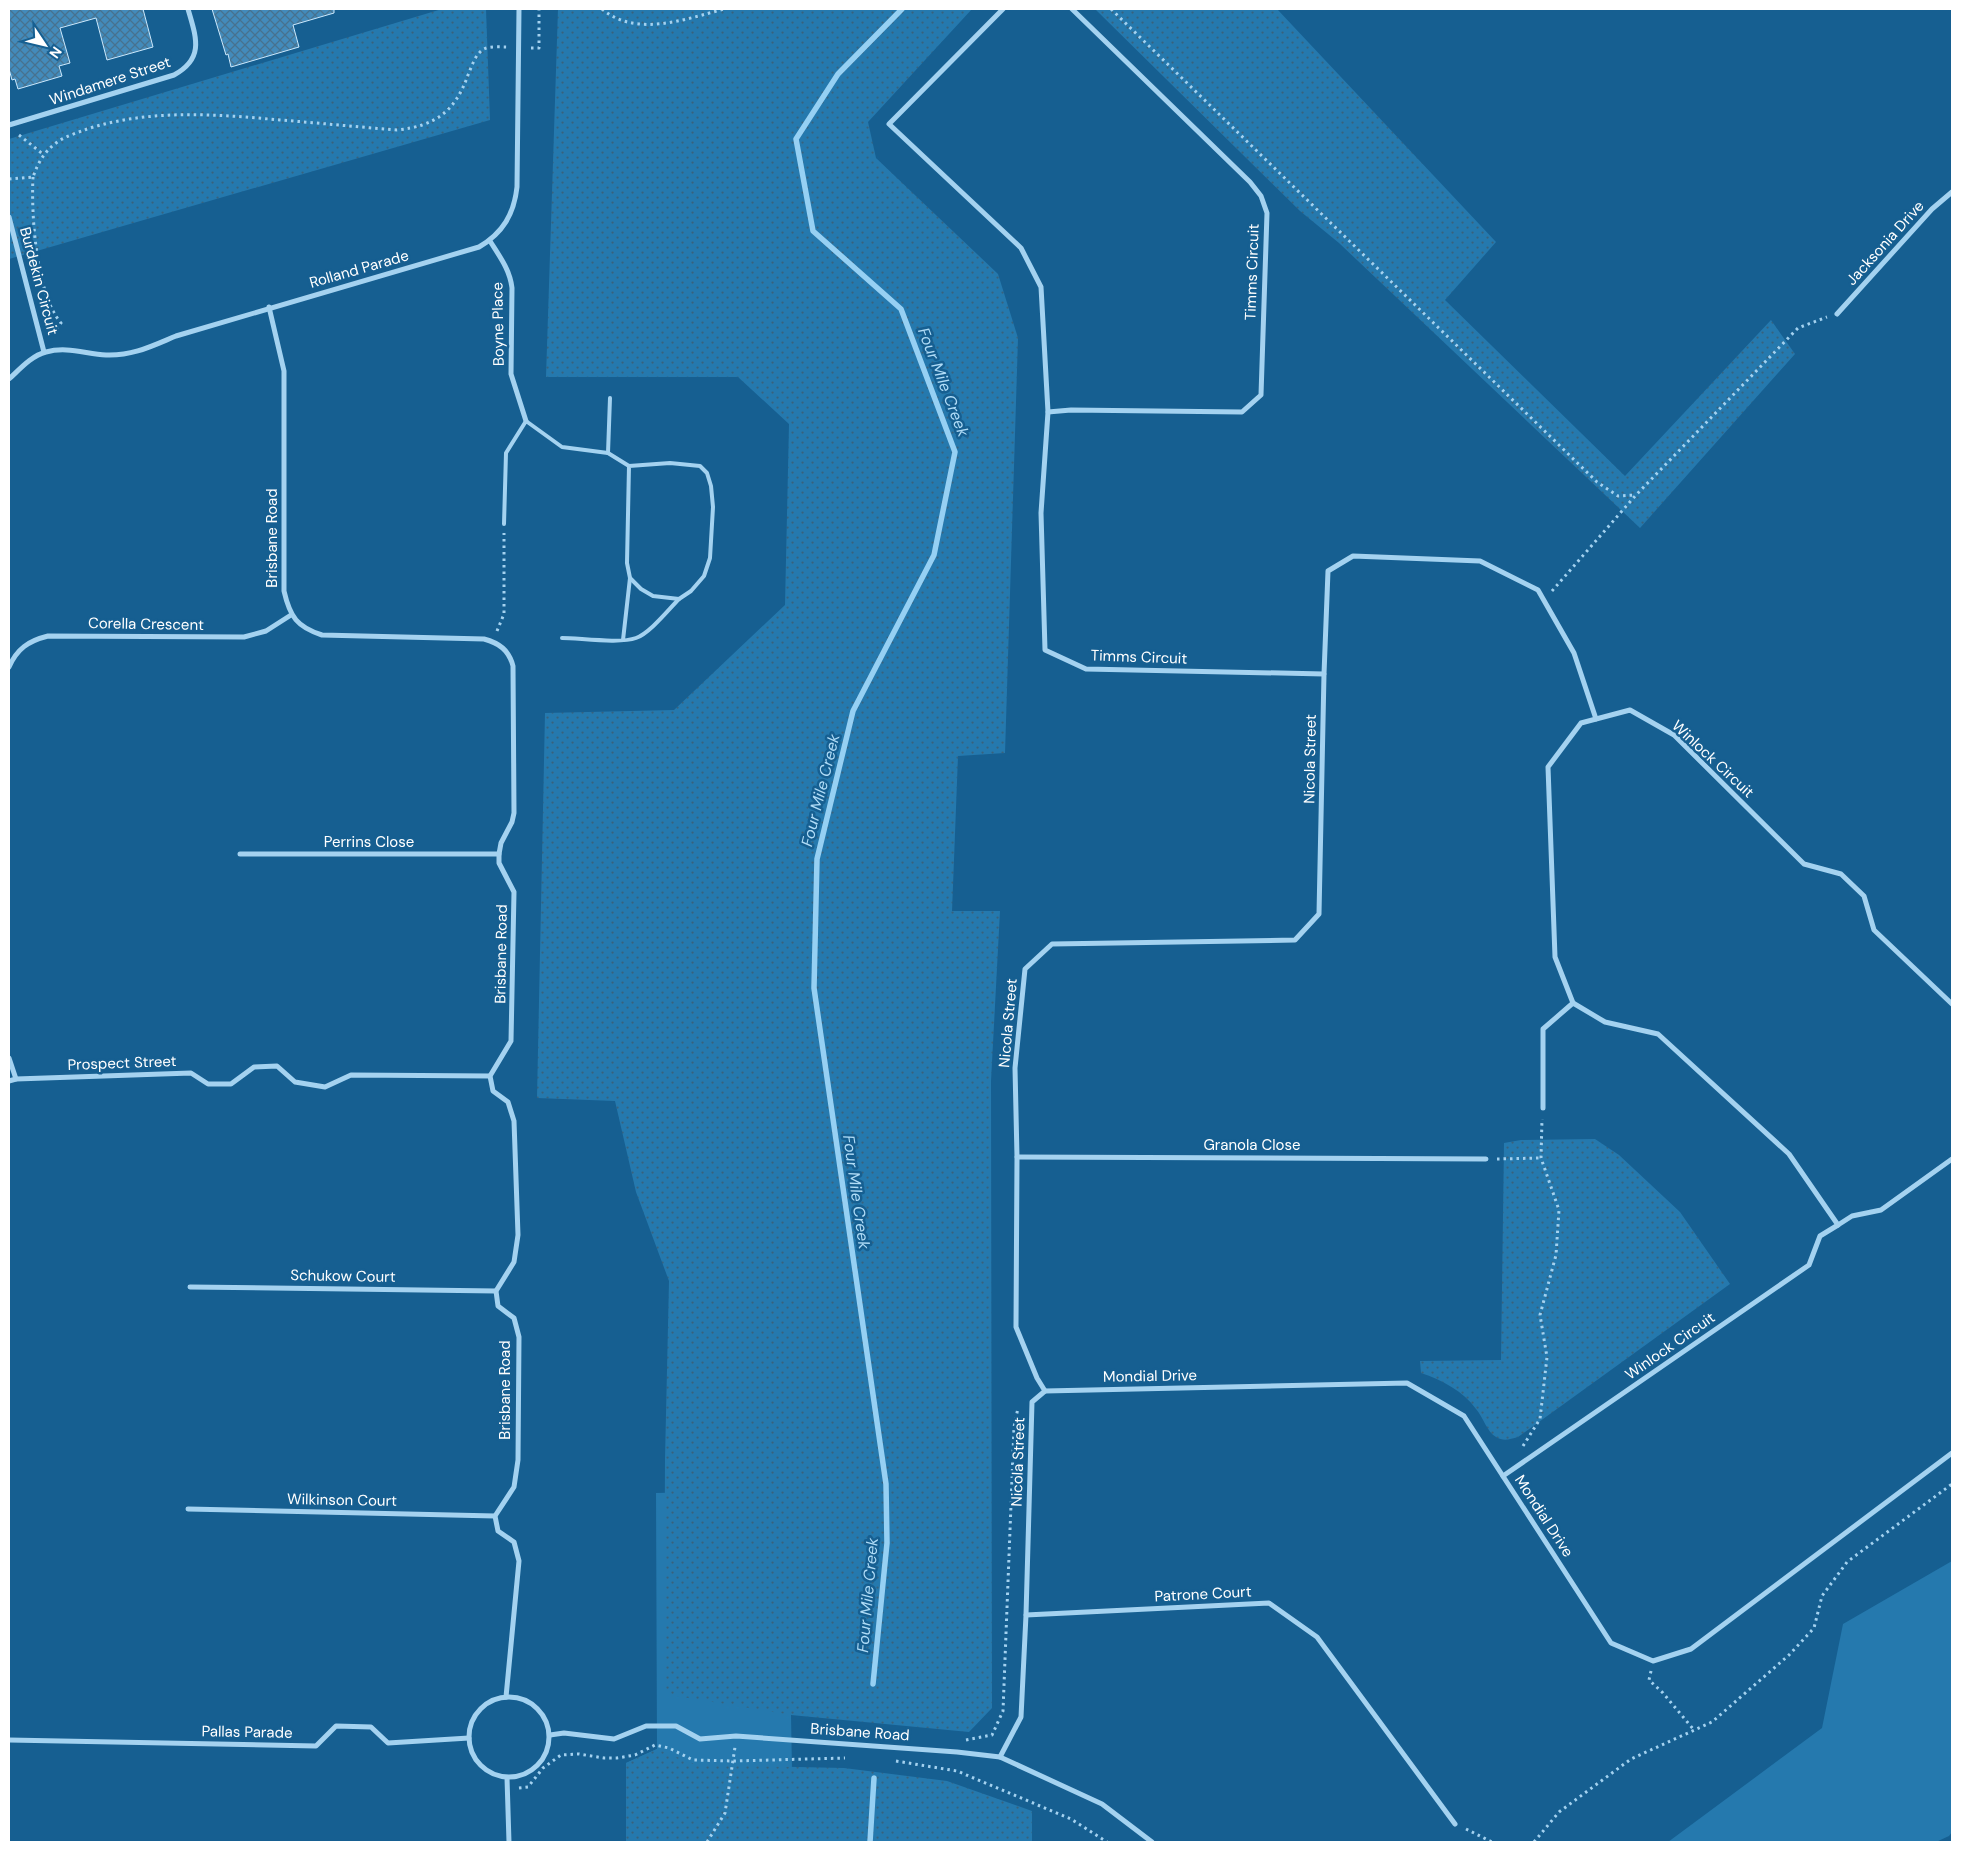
<svg xmlns="http://www.w3.org/2000/svg" width="1961" height="1851" font-family="'DM Sans',sans-serif">
  <defs>
    <pattern id="park-dots" width="8" height="8" patternUnits="userSpaceOnUse" patternTransform="scale(1.25)"><rect width="8" height="8" fill="#2579ae"/><path d="M2 2h.1M6 6h.1" fill="none" stroke="#38627d" stroke-width="1.8" stroke-linecap="round"/></pattern>
    <pattern id="building-cross-hatch" width="8" height="8" patternUnits="userSpaceOnUse" patternTransform="scale(1.25)"><rect width="8" height="8" fill="#438bbb"/><path d="M0 0l8 8M0 8l8-8" fill="none" stroke="#47728f"/></pattern>
  </defs>
  <rect width="100%" height="100%" fill="#165f91"/>
  <g fill="#2579ae">
    <path d="M 787,1490 L 792,1770 L 626,1842 L 626,1763 L 657,1749 L 656,1493 Z"/>
    <path d="M 1952,1561 L 1952,1832 L 1949,1836 L 1936,1842 L 1668,1842 L 1822,1728 L 1843,1624 Z"/>
  </g>
  <g fill="url(#park-dots)">
    <path d="M 442,9 L 486,9 L 490,120 L 9,259 L 9,139 Z"/>
    <path d="M 558,9 L 972,9 L 868,122 L 876,158 L 998,274 L 1018,338 L 1005,753 L 958,756 L 952,911 L 1000,911 L 991,1081 L 992,1708 L 969,1732 L 791,1715 L 664,1694 L 665,1459 L 669,1281 L 636,1192 L 615,1101 L 537,1098 L 545,713 L 674,710 L 785,605 L 789,424 L 738,377 L 546,377 Z"/>
    <path d="M 1095,9 L 1277,9 L 1496,242 L 1445,300 L 1625,476 L 1771,320 L 1795,354 L 1640,528 L 1339,243 L 1300,211 Z"/>
    <path d="M 1595,1139 L 1619,1155 L 1680,1212 L 1730,1284 L 1518,1437 C 1510,1439 1504,1442 1496,1437 C 1487,1432 1483,1417 1476,1409 C 1463,1391 1442,1380 1421,1373 L 1420,1361 L 1501,1360 L 1504,1143 L 1521,1140 Z"/>
    <path d="M 657,1749 L 697,1765 L 844,1768 L 947,1781 L 1032,1811 L 1032,1842 L 626,1842 L 626,1763 Z"/>
  </g>
  <g fill="none" stroke-linecap="round" stroke-linejoin="round">
    <g stroke="#96d0f3" stroke-width="5.5">
      <path d="M 873,1684 L 887,1543 L 886,1484 L 814,988 L 817,859 L 853,711 L 934,555 L 955,452 L 901,309 L 813,231 L 796,139 L 838,74 L 902,9"/>
      <path d="M 870,1842 L 874,1778"/>
    </g>
  </g>
  <g fill="url(#building-cross-hatch)" stroke="#cbe8fc">
    <path d="M 9,9 L 143,9 L 153,47 L 107,60 L 96,18 L 60,28 L 70,63 L 59,66 L 62,76 L 18,89 L 15,79 L 12,80 L 9,69 Z"/>
    <path d="M 212,9 L 334,9 L 334,13 L 293,25 L 299,47 L 231,67 L 228,54 L 226,55 Z"/>
  </g>
  <g fill="none" stroke-linecap="round" stroke-linejoin="round">
    <g stroke="#a4d2f0" stroke-width="3" stroke-dasharray="2.5 4" stroke-linecap="butt">
      <path d="M 602,9 C 636,38 686,19 724,9"/>
      <path d="M 1111,9 L 1597,482 L 1618,496 L 1636,495"/>
      <path d="M 531,48 L 539,48 L 539,9"/>
      <path d="M 19,135 L 44,155"/>
      <path d="M 33,177 C 31,214 36,294 61,323 L 57,328 L 50,330"/>
      <path d="M 9,179 L 33,177 C 38,163 44,152 56,143 C 65,136 77,133 87,129 C 149,109 215,114 280,120 C 319,123 358,127 397,130 C 435,126 455,112 468,75 C 472,66 475,54 484,49 C 490,46 500,47 507,47"/>
      <path d="M 1552,591 L 1636,495 L 1798,328 L 1827,317"/>
      <path d="M 497,631 L 504,614 L 504,533"/>
      <path d="M 1497,1159 L 1541,1158"/>
      <path d="M 1523,1446 L 1540,1419 L 1547,1357 L 1540,1315 L 1556,1255 L 1559,1210 L 1541,1158 L 1542,1119"/>
      <path d="M 1651,1671 L 1649,1680 L 1663,1693 L 1694,1730"/>
      <path d="M 966,1740 L 992,1735 L 1003,1711 L 1014,1427 L 1018,1408"/>
      <path d="M 896,1761 L 957,1771 L 1071,1819 L 1107,1842"/>
      <path d="M 519,1788 L 528,1787 L 543,1768 L 561,1755 L 579,1754 L 604,1758 L 617,1758 L 635,1755 L 655,1745 L 669,1748 L 693,1760 L 734,1761 L 845,1758"/>
      <path d="M 1466,1829 L 1492,1842"/>
      <path d="M 707,1842 L 725,1813 L 735,1747"/>
      <path d="M 1534,1842 L 1559,1812 L 1631,1759 L 1712,1722 L 1789,1655 L 1814,1628 L 1822,1596 L 1847,1562 L 1952,1484"/>
    </g>
    <g stroke="#a4d2f0" stroke-width="4">
      <path d="M 608,453 L 610,398"/>
      <path d="M 504,524 L 506,453 L 526,421 L 562,447 L 608,453 L 629,466 L 670,463 L 700,466 L 707,473 L 711,486 L 713,507 L 710,558 L 704,576 L 691,591 L 679,599 L 653,596 L 641,589 L 630,578 L 627,563 L 629,466"/>
      <path d="M 562,638 C 579,638 620,644 636,638 C 650,633 668,610 679,599"/>
      <path d="M 623,640 L 630,578"/>
    </g>
    <g stroke="#a4d2f0" stroke-width="5">
      <path d="M 1003,9 L 889,124 L 1021,248 L 1041,287 L 1048,412 L 1041,513 L 1045,650 L 1086,669 L 1324,674"/>
      <path d="M 9,125 L 174,75 C 205,58 196,37 188,9"/>
      <path d="M 9,217 L 44,352"/>
      <path d="M 490,241 C 500,257 510,270 512,288 L 511,374 L 526,421"/>
      <path d="M 269,307 L 284,371 L 284,591 C 290,617 297,627 322,635 L 484,639 C 499,643 509,650 513,666 L 514,813 L 512,822 L 501,843 L 499,854 L 499,863 L 514,892 L 511,1041 L 490,1076 L 493,1091 L 508,1102 L 514,1121 L 518,1235 L 514,1262 L 496,1291 L 498,1306 L 514,1318 L 519,1337 L 518,1460 L 514,1487 L 495,1516 L 498,1531 L 514,1542 L 519,1561 L 506,1697"/>
      <path d="M 1837,314 L 1932,209 L 1952,192"/>
      <path d="M 9,379 C 20,369 31,356 46,352 C 67,346 86,354 106,355 C 133,356 152,346 176,336 L 479,247 C 503,233 514,214 517,187 L 519,9"/>
      <path d="M 1048,412 L 1071,410 L 1242,412 L 1261,395 L 1267,213 L 1261,196 L 1250,182 L 1072,9"/>
      <path d="M 9,667 C 17,649 28,641 48,636 L 244,637 L 266,631 L 291,615"/>
      <path d="M 240,854 L 499,854"/>
      <path d="M 9,1058 L 16,1079"/>
      <path d="M 9,1081 L 16,1079 L 191,1073 L 208,1084 L 231,1084 L 254,1067 L 277,1066 L 295,1082 L 325,1087 L 351,1075 L 490,1076"/>
      <path d="M 1543,1108 L 1543,1029 L 1573,1003"/>
      <path d="M 1017,1157 L 1486,1159"/>
      <path d="M 1838,1225 L 1852,1216 L 1881,1210 L 1952,1159"/>
      <path d="M 190,1287 L 496,1291"/>
      <path d="M 1045,1391 L 1407,1383 L 1464,1416 L 1611,1643 L 1653,1661 L 1691,1649 L 1952,1453"/>
      <path d="M 1503,1476 L 1809,1265 L 1820,1236 L 1838,1225 L 1789,1154 L 1658,1034 L 1605,1022 L 1573,1003 L 1555,957 L 1548,767 L 1581,723 L 1630,710 L 1674,735 L 1804,864 L 1841,874 L 1864,896 L 1874,930 L 1952,1004"/>
      <path d="M 188,1509 L 495,1516"/>
      <path d="M 1026,1615 L 1269,1603 L 1317,1637 L 1455,1824"/>
      <circle cx="509" cy="1737" r="40"/>
      <path d="M 550,1735 L 564,1733 L 614,1739 L 646,1726 L 676,1726 L 700,1739 L 736,1736 L 957,1752 L 1000,1757 L 1102,1804 L 1152,1842"/>
      <path d="M 9,1740 L 316,1746 L 336,1726 L 371,1727 L 388,1743 L 469,1738"/>
      <path d="M 1000,1757 L 1021,1717 L 1026,1615 L 1032,1402 L 1045,1391 L 1037,1378 L 1016,1327 L 1017,1157 L 1015,1068 L 1025,969 L 1052,944 L 1295,940 L 1319,914 L 1324,674 L 1328,571 L 1353,556 L 1480,561 L 1538,590 L 1574,653 L 1596,719"/>
      <path d="M 507,1778 L 509,1842"/>
    </g>
  </g>
  <g text-anchor="middle" stroke-width="5" stroke-linejoin="round" paint-order="stroke">
    <g font-size="15" fill="#fff" stroke="#165f91">
      <text transform="translate(110 81) rotate(-18)" y="5">Windamere Street</text>
      <text transform="translate(1885 243) rotate(-48)" y="5">Jacksonia Drive</text>
      <text transform="translate(359 269) rotate(-16)" y="5">Rolland Parade</text>
      <text transform="translate(1252 272) rotate(-88)" y="5">Timms Circuit</text>
      <text transform="translate(39 281) rotate(75)" y="5">Burdekin Circuit</text>
      <text transform="translate(498 324) rotate(-91)" y="5">Boyne Place</text>
      <text transform="translate(272 538) rotate(-90)" y="5">Brisbane Road</text>
      <text transform="translate(146 624) rotate(1)" y="5">Corella Crescent</text>
      <text transform="translate(1139 657) rotate(2)" y="5">Timms Circuit</text>
      <text transform="translate(1310 759) rotate(-89)" y="5">Nicola Street</text>
      <text transform="translate(1713 759) rotate(43)" y="5">Winlock Circuit</text>
      <text x="369" y="847">Perrins Close</text>
      <text transform="translate(501 954) rotate(-89)" y="5">Brisbane Road</text>
      <text transform="translate(1008 1023) rotate(-85)" y="5">Nicola Street</text>
      <text transform="translate(122 1063) rotate(-2)" y="5">Prospect Street</text>
      <text x="1252" y="1150">Granola Close</text>
      <text transform="translate(343 1276) rotate(1)" y="5">Schukow Court</text>
      <text transform="translate(1670 1346) rotate(-35)" y="5">Winlock Circuit</text>
      <text transform="translate(1150 1376) rotate(-1)" y="5">Mondial Drive</text>
      <text transform="translate(505 1390) rotate(-90)" y="5">Brisbane Road</text>
      <text transform="translate(1018 1462) rotate(-88)" y="5">Nicola Street</text>
      <text transform="translate(342 1500) rotate(1)" y="5">Wilkinson Court</text>
      <text transform="translate(1544 1516) rotate(57)" y="5">Mondial Drive</text>
      <text transform="translate(1203 1594) rotate(-3)" y="5">Patrone Court</text>
      <text transform="translate(247 1732) rotate(1)" y="5">Pallas Parade</text>
      <text transform="translate(860 1732) rotate(4)" y="5">Brisbane Road</text>
    </g>
    <g font-size="16" font-style="italic" fill="#b0dcf7" stroke="#165f91">
      <text transform="translate(944 382) rotate(69)" y="6">Four Mile Creek</text>
      <text transform="translate(820 790) rotate(-76)" y="6">Four Mile Creek</text>
      <text transform="translate(857 1192) rotate(82)" y="6">Four Mile Creek</text>
      <text transform="translate(867 1595) rotate(-85)" y="6">Four Mile Creek</text>
    </g>
  </g>
  <rect width="1961" height="1851" fill="none" stroke="#ffffff" stroke-width="20"/>
  <g transform="translate(45 45) rotate(125)" stroke="#165f91" stroke-width="4" paint-order="stroke">
  <path d="M0-4L9 19L0 12L-9 19Z" fill="#ffffff"/>
  <text y="-8" font-size="14" font-weight="bold" text-anchor="middle" fill="#ffffff">N</text>
  </g>
</svg>
